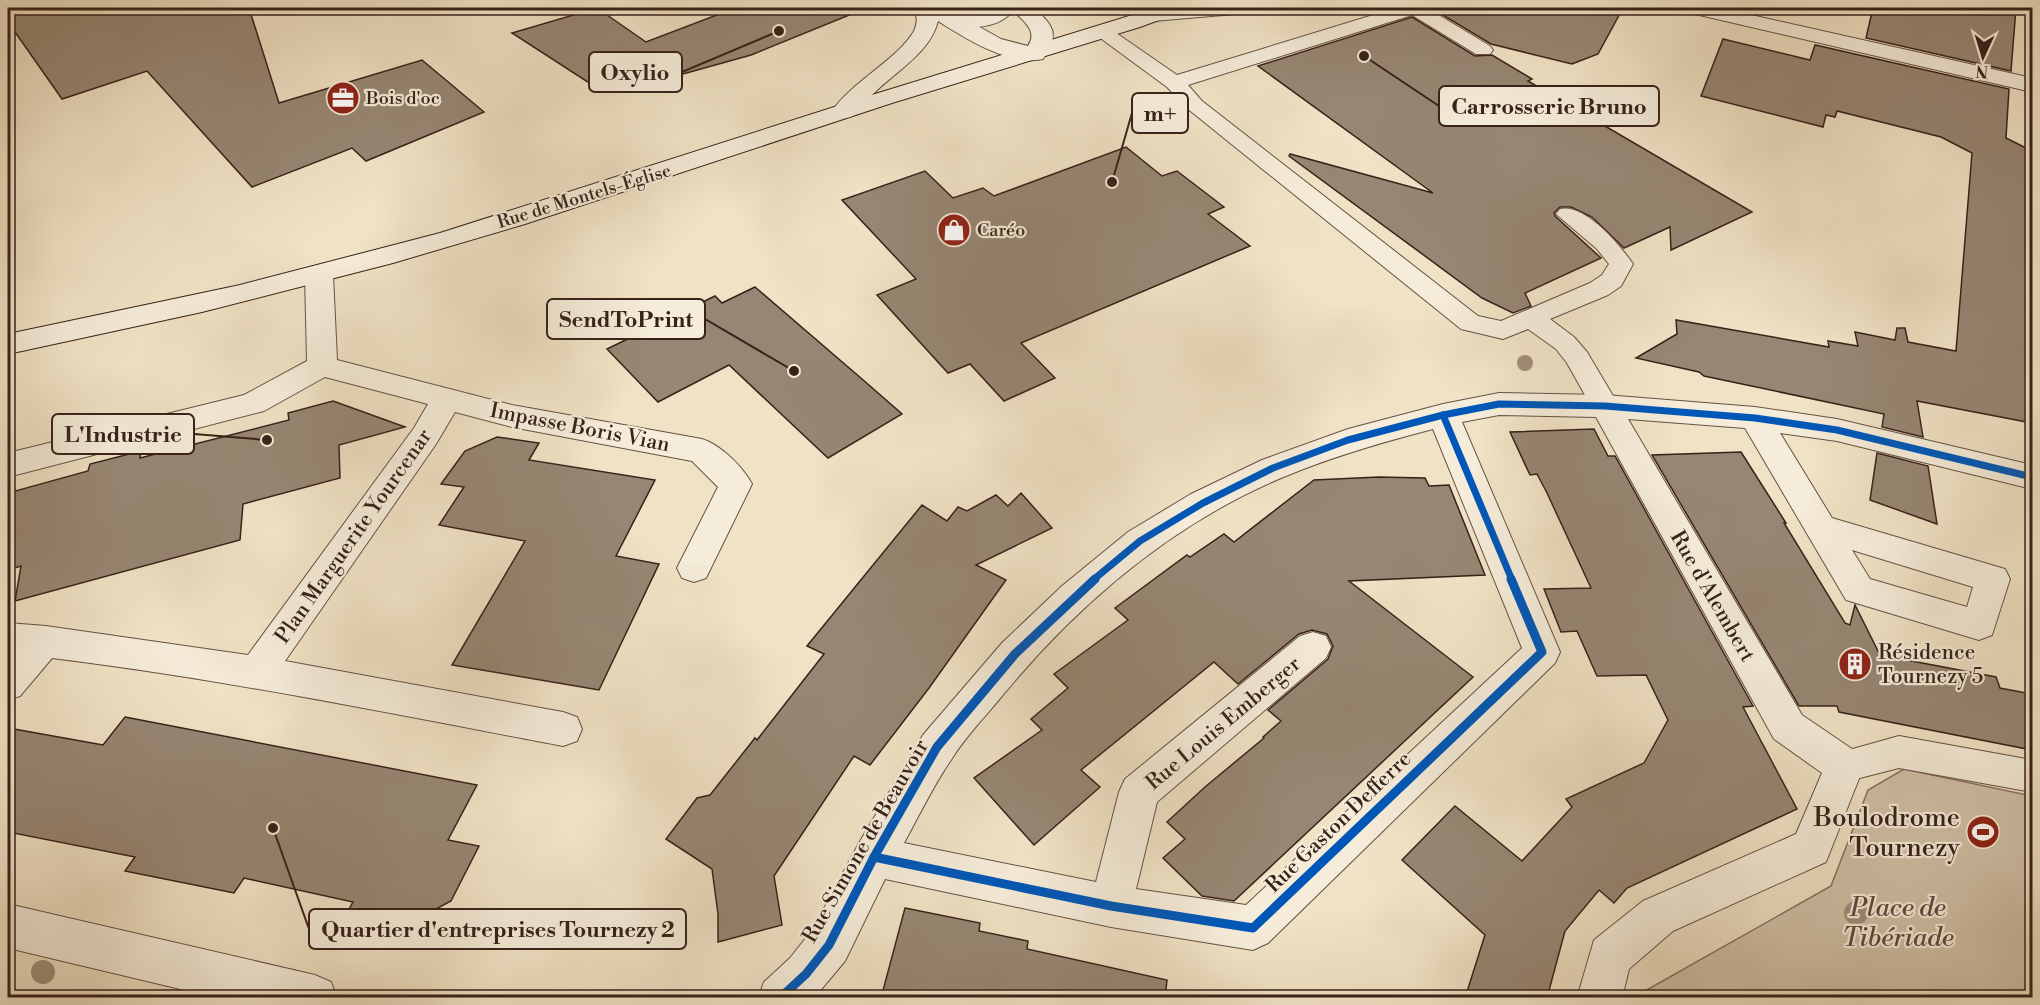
<svg xmlns="http://www.w3.org/2000/svg" width="2040" height="1005" font-family="'Libre Bodoni',serif">
  <rect width="100%" height="100%" fill="#f0e2c5"/>
  <filter id="stains"><feTurbulence type="fractalNoise" baseFrequency=".00333" numOctaves="4"/><feColorMatrix values="0 0 0 0 .2 0 0 0 0 .09 0 0 0 0 .02 0 0 0 .5 -.17"/></filter>
  <radialGradient id="worn" r=".72"><stop offset=".6" stop-color="#630" stop-opacity="0"/><stop offset="1" stop-color="#630" stop-opacity=".3"/></radialGradient>
  <path fill="#d1c1a8" stroke="#847261" stroke-width="1.5" d="M 1904,769 L 2032,796 L 2032,997 L 1642,998 L 1643,992 L 1831,886 L 1868,790 Z"/>
  <g fill="#978673" stroke="#37221a" stroke-width="1.5">
    <path d="M 8,8 L 249,8 L 279,103 L 422,60 L 484,112 L 366,161 L 352,148 L 252,187 L 147,71 L 62,99 L 8,22 Z"/>
    <path d="M 597,8 L 646,42 L 735,8 L 864,9 L 751,55 L 622,91 L 597,88 L 512,33 Z"/>
    <path d="M 1431,8 L 1623,8 L 1598,54 L 1572,64 L 1491,44 Z"/>
    <path d="M 1873,8 L 2016,8 L 2011,71 L 1866,38 Z"/>
    <path d="M 1412,17 L 1475,56 L 1492,55 L 1532,79 L 1528,81 L 1752,212 L 1671,250 L 1670,227 L 1624,248 L 1592,217 L 1571,207 L 1560,207 L 1554,213 L 1555,216 L 1601,258 L 1525,293 L 1531,306 L 1513,313 L 1482,298 L 1289,156 L 1290,154 L 1433,193 L 1258,66 Z"/>
    <path d="M 1723,39 L 1810,60 L 1815,45 L 2009,89 L 2006,138 L 2032,151 L 2032,423 L 1917,401 L 1923,437 L 1882,427 L 1884,414 L 1704,376 L 1699,372 L 1636,358 L 1677,334 L 1676,320 L 1829,347 L 1828,341 L 1858,346 L 1855,332 L 1895,340 L 1897,328 L 1905,328 L 1908,342 L 1956,351 L 1972,153 L 1941,137 L 1837,111 L 1835,117 L 1826,115 L 1823,127 L 1701,96 Z"/>
    <path d="M 1126,147 L 1162,176 L 1177,171 L 1224,207 L 1208,214 L 1250,246 L 1021,343 L 1055,378 L 1004,401 L 970,364 L 948,373 L 877,295 L 916,279 L 842,200 L 925,171 L 953,198 L 983,188 L 994,196 Z"/>
    <path d="M 755,287 L 862,379 L 902,414 L 828,458 L 729,365 L 658,402 L 607,349 L 715,296 L 722,303 Z"/>
    <path d="M 333,401 L 405,427 L 339,445 L 340,478 L 243,504 L 240,540 L 15,601 L 21,566 L 8,570 L 8,493 L 88,471 L 90,464 L 141,451 L 140,458 L 289,420 L 288,413 Z"/>
    <path d="M 1594,429 L 1608,456 L 1615,456 L 1753,706 L 1743,707 L 1797,809 L 1627,888 L 1614,903 L 1599,890 L 1565,931 L 1547,998 L 1465,998 L 1485,935 L 1402,860 L 1455,806 L 1522,861 L 1572,807 L 1566,799 L 1644,763 L 1668,720 L 1646,675 L 1597,676 L 1577,631 L 1561,632 L 1544,589 L 1591,588 L 1547,493 L 1537,474 L 1530,475 L 1510,432 Z"/>
    <path d="M 497,437 L 539,443 L 529,460 L 655,480 L 616,556 L 659,564 L 599,690 L 452,665 L 525,541 L 439,525 L 464,487 L 441,484 L 465,451 Z"/>
    <path d="M 1741,452 L 1786,523 L 1784,523 L 1845,623 L 1850,625 L 1855,605 L 1880,655 L 1996,677 L 2000,688 L 2032,694 L 2032,750 L 1839,712 L 1837,706 L 1799,706 L 1652,455 Z"/>
    <path d="M 1877,453 L 1928,466 L 1937,524 L 1870,500 Z"/>
    <path d="M 1379,477 L 1425,478 L 1429,486 L 1449,485 L 1485,575 L 1349,581 L 1473,677 L 1234,901 L 1202,896 L 1163,858 L 1185,839 L 1167,822 L 1205,787 L 1264,738 L 1263,737 L 1281,721 L 1268,710 L 1328,659 L 1333,646 L 1327,634 L 1312,630 L 1299,634 L 1238,684 L 1214,662 L 1081,770 L 1100,787 L 1034,845 L 974,778 L 1042,730 L 1031,719 L 1068,688 L 1054,674 L 1128,620 L 1115,608 L 1187,555 L 1190,557 L 1224,534 L 1234,542 L 1314,480 Z"/>
    <path d="M 1021,493 L 1052,528 L 976,565 L 1006,580 L 929,688 L 870,765 L 854,756 L 774,876 L 782,925 L 718,942 L 718,914 L 712,869 L 666,839 L 697,798 L 710,795 L 755,738 L 757,740 L 824,654 L 807,646 L 922,505 L 947,521 L 958,507 L 967,511 L 996,495 L 1008,506 Z"/>
    <path d="M 125,717 L 477,785 L 448,840 L 479,846 L 451,901 L 401,928 L 345,916 L 353,902 L 244,878 L 234,893 L 125,871 L 135,857 L 8,832 L 8,728 L 103,745 Z"/>
    <path d="M 905,908 L 980,923 L 979,931 L 1028,941 L 1027,949 L 1167,980 L 1165,998 L 881,998 Z"/>
  </g>
  <g fill="none" stroke-linecap="round" stroke-linejoin="round">
    <g stroke="#655245" stroke-width="2">
      <g id="lane">
        <path d="M 995,8 L 1015,8 C 1001,29 970,30 946,24 L 943,20 L 946,16 C 963,12 981,19 995,8 Z"/>
        <path d="M 1396,8 L 1427,8 L 1490,46 L 1493,50 L 1490,54 L 1476,54 L 1412,15 L 1188,85 L 1202,101 L 1478,316 L 1501,321 L 1590,283 L 1602,275 L 1609,264 L 1597,249 L 1556,214 L 1560,209 C 1585,203 1620,245 1633,264 L 1621,286 L 1608,295 L 1550,319 L 1574,337 L 1587,352 L 1619,406 L 1615,413 L 1605,416 L 1595,413 L 1567,363 L 1556,349 L 1528,329 L 1503,339 L 1461,329 L 1188,109 L 1167,87 L 1092,32 L 1095,28 L 1109,28 L 1177,75 Z"/>
        <path d="M 46,627 L 58,631 L 63,641 L 58,651 L 20,696 L 8,700 L 8,662 L 34,631 Z"/>
        <path d="M 1899,736 L 2032,760 L 2032,792 L 1899,768 L 1844,782 L 1831,777 L 1826,766 L 1831,755 Z"/>
      </g>
    </g>
    <g stroke="#655245" stroke-width="2">
      <g id="street">
        <path d="M 914,8 L 946,8 L 1001,39 L 1028,46 C 1039,29 1021,21 1012,8 L 1034,8 C 1054,26 1060,34 1043,59 C 1010,67 965,38 938,21 C 930,53 896,71 873,94 C 867,100 861,109 854,115 C 848,119 842,118 836,116 L 832,111 C 853,81 898,59 914,31 C 918,22 917,16 914,8 Z"/>
        <path d="M 1167,8 L 1245,8 L 1242,12 L 1235,14 L 1153,21 L 1146,19 L 1142,15 L 1146,11 Z"/>
        <path d="M 1685,8 L 1720,8 L 2032,78 L 2032,92 L 1695,14 L 1688,12 Z"/>
        <path d="M 319,266 L 329,269 L 333,275 L 337,360 L 512,405 L 702,439 C 721,445 743,467 752,484 L 706,578 L 694,582 L 682,578 L 677,568 L 718,487 L 692,461 L 512,427 L 455,412 L 436,444 L 285,661 L 563,712 L 577,717 L 582,729 L 577,741 L 563,746 C 378,711 194,673 8,653 L 8,623 L 46,626 L 248,655 L 414,428 L 428,404 L 325,377 L 264,411 L 8,477 L 8,453 L 244,395 L 307,361 L 305,275 L 309,269 Z"/>
        <path d="M 1499,393 L 1605,395 L 1755,407 L 1837,419 L 2032,465 L 2032,489 L 1837,441 L 1780,433 L 1832,518 L 2005,569 L 2010,579 L 1992,635 L 1979,640 L 1846,600 L 1745,428 L 1628,419 L 1802,715 L 1858,753 L 1864,766 L 1826,862 L 1673,931 L 1629,969 L 1622,998 L 1577,998 L 1594,940 L 1643,901 L 1796,834 L 1822,773 L 1774,739 L 1596,417 L 1499,415 L 1462,422 L 1560,652 L 1555,663 L 1268,943 L 1253,950 L 1111,927 L 885,879 L 845,961 L 814,998 L 758,998 L 764,982 L 790,958 L 813,929 L 859,843 L 923,735 L 1002,643 L 1062,586 L 1128,532 L 1191,494 L 1262,460 L 1348,429 L 1443,404 ZM 1433,429 L 1522,648 L 1246,905 L 1136,889 L 1157,802 L 1326,658 L 1331,647 L 1326,636 L 1313,632 L 1300,636 L 1125,779 L 1119,792 L 1096,882 L 904,843 C 919,816 933,786 951,760 C 965,737 985,717 1002,696 C 1079,603 1174,522 1286,476 C 1334,456 1383,442 1433,429 ZM 1852,550 L 1973,587 L 1967,607 L 1870,579 Z"/>
        <path d="M 8,904 L 315,975 L 331,982 L 337,998 L 218,998 L 8,948 Z"/>
      </g>
    </g>
    <g stroke="#37221a" stroke-width="2">
      <path id="secondary" d="M 1155,8 L 1184,8 L 1181,12 L 1140,27 L 892,103 L 525,224 L 393,263 L 202,312 L 8,354 L 8,334 L 240,285 L 440,233 L 875,94 Z"/>
    </g>
    <use href="#lane" fill="#f5ecd9" fill-rule="evenodd"/>
    <use href="#street" fill="#f5ecd9" fill-rule="evenodd"/>
    <use href="#secondary" fill="#f5ecd9" fill-rule="evenodd"/>
    <g stroke="#f5ecd9" stroke-width="10">
      <g id="cycleway-far1">
        <path d="M 1443,415 L 1512,580"/>
        <path d="M 1093,580 L 1140,541 L 1203,503 L 1273,468 L 1348,440 L 1443,415 L 1499,404 L 1605,406 L 1755,418 L 1837,430 L 2032,477"/>
      </g>
    </g>
    <g stroke="#f5ecd9" stroke-width="13">
      <g id="cycleway">
        <path d="M 874,857 L 1111,906 L 1253,928 L 1542,652 L 1511,579"/>
        <path d="M 780,998 L 806,974 L 829,945 L 874,857 L 937,747 L 1015,654 L 1095,579"/>
      </g>
    </g>
    <use href="#cycleway-far1" stroke="#0057b8" stroke-width="7"/>
    <use href="#cycleway" stroke="#0057b8" stroke-width="9"/>
  </g>
  <g fill="#a08e7b">
    <circle cx="1525" cy="363" r="8"/>
    <circle cx="1856" cy="913" r="12"/>
    <circle cx="43" cy="972" r="12"/>
  </g>
  <defs>
    <g id="office-disc" transform="scale(1.725)"><circle r="9.5" fill="#8f2418" stroke="#f5ecd9"/><path d="M-6-3h4V-5.5h4V-3h4V5H-6ZM-1-4.5V-3h2v-1.5ZM-6 0V1H6V0Z" fill="#fff"/></g>
    <g id="shop-disc" transform="scale(1.725)"><circle r="9.5" fill="#8f2418" stroke="#f5ecd9"/><path d="M-5-2.5h2.3a2.7 3.5 0 0 1 5.4 0H5L5.5 6h-11ZM-1.5-2.5h3a1.5 2.3 0 0 0-3 0Z" fill="#fff"/></g>
    <g id="building-disc" transform="scale(1.725)"><circle r="9.5" fill="#8f2418" stroke="#f5ecd9"/><path d="M-4-6H4V6H1V3H-1V6H-4ZM-2.5-4.3h1.7v1.8h-1.7ZM.8-4.3h1.7v1.8H.8ZM-2.5-1h1.7V.8h-1.7ZM.8-1h1.7V.8H.8Z" fill="#fff"/></g>
    <g id="stadium-disc" transform="scale(1.725)"><circle r="9.5" fill="#8f2418" stroke="#f5ecd9"/><path d="M0-5a6.5 5 0 1 0 0 10a6.5 5 0 1 0 0-10ZM-3.5-1.8h7v3.6h-7Z" fill="#fff"/></g>
  </defs>
  <g fill-rule="evenodd">
    <use href="#office-disc" x="343" y="98"/>
    <use href="#shop-disc" x="954" y="230"/>
    <use href="#building-disc" x="1855" y="664"/>
    <use href="#stadium-disc" x="1983" y="832"/>
  </g>
  <g text-anchor="middle" stroke-width="4.5" stroke-linejoin="round" paint-order="stroke">
    <g font-size="18" fill="#37221a" stroke="#f5ecd9" text-anchor="start">
      <text x="366" y="104">Bois d'oc</text>
      <text x="977" y="236">Caréo</text>
    </g>
    <g font-size="18" fill="#37221a" stroke="#f5ecd9">
      <text transform="translate(584 196) rotate(-17)" y="6">Rue de Montels-Église</text>
    </g>
    <g font-size="21" fill="#37221a" stroke="#f5ecd9">
      <text transform="translate(580 427) rotate(11)" y="7">Impasse Boris Vian</text>
      <text transform="translate(353 536) rotate(-55)" y="7">Plan Marguerite Yourcenar</text>
      <text transform="translate(1713 596) rotate(60)" y="7">Rue d'Alembert</text>
      <text transform="translate(1223 723) rotate(-40)" y="7">Rue Louis Emberger</text>
      <text transform="translate(1338 822) rotate(-44)" y="7">Rue Gaston Defferre</text>
      <text transform="translate(865 841) rotate(-60)" y="7">Rue Simone de Beauvoir</text>
    </g>
    <g font-size="21" fill="#37221a" stroke="#f5ecd9" text-anchor="start">
      <text x="1878" y="659">Résidence<tspan x="1878" dy="24">Tournezy 5</tspan></text>
    </g>
    <g font-size="26" fill="#37221a" stroke="#f5ecd9" text-anchor="end">
      <text x="1960" y="826">Boulodrome<tspan x="1960" dy="30">Tournezy</tspan></text>
    </g>
    <g font-size="26" font-style="italic" fill="#5e4a3e" stroke="#f5ecd9">
      <text x="1898" y="916">Place de<tspan x="1898" dy="30">Tibériade</tspan></text>
    </g>
  </g>
  <path fill="none" stroke="#37221a" stroke-width="2" d="M779 31L682 72M1364 56L1439 106M1112 182L1132 113M794 371L705 319M267 440L194 434M273 828L309 929"/>
  <g fill="#37221a" stroke="#f5ecd9" stroke-width="2">
    <circle cx="779" cy="31" r="6"/>
    <circle cx="1364" cy="56" r="6"/>
    <circle cx="1112" cy="182" r="6"/>
    <circle cx="794" cy="371" r="6"/>
    <circle cx="267" cy="440" r="6"/>
    <circle cx="273" cy="828" r="6"/>
  </g>
  <g fill="#f5ecd9" stroke="#37221a" stroke-width="2">
    <rect x="589" y="52" width="93" height="40" rx="6"/>
    <rect x="1439" y="86" width="220" height="40" rx="6"/>
    <rect x="1132" y="93" width="56" height="40" rx="6"/>
    <rect x="547" y="299" width="158" height="40" rx="6"/>
    <rect x="52" y="414" width="142" height="40" rx="6"/>
    <rect x="309" y="909" width="377" height="40" rx="6"/>
  </g>
  <g font-size="22" text-anchor="middle" font-weight="bold" fill="#37221a">
    <text x="635" y="80">Oxylio</text>
    <text x="1549" y="114">Carrosserie Bruno</text>
    <text x="1160" y="121">m+</text>
    <text x="626" y="327">SendToPrint</text>
    <text x="123" y="442">L'Industrie</text>
    <text x="498" y="937">Quartier d'entreprises Tournezy 2</text>
  </g>
  <rect width="2040" height="1005" fill="none" stroke="#f0e2c5" stroke-width="30"/>
  <rect x="9" y="9" width="2022" height="987" fill="none" stroke="#37221a" stroke-width="3"/>
  <rect x="15" y="15" width="2010" height="975" fill="none" stroke="#37221a" stroke-width="1.5"/>
  <g transform="translate(1983 57) rotate(184)" stroke="#f5ecd9" stroke-width="4.5" paint-order="stroke">
  <path d="M0-4.5L10 22L0 15L-10 22Z" fill="#37221a"/>
  <text y="-9" font-size="16" font-weight="bold" text-anchor="middle" fill="#37221a">N</text>
  </g>
  <rect width="100%" height="100%" filter="url(#stains)"/>
  <rect width="100%" height="100%" fill="url(#worn)"/>
</svg>
